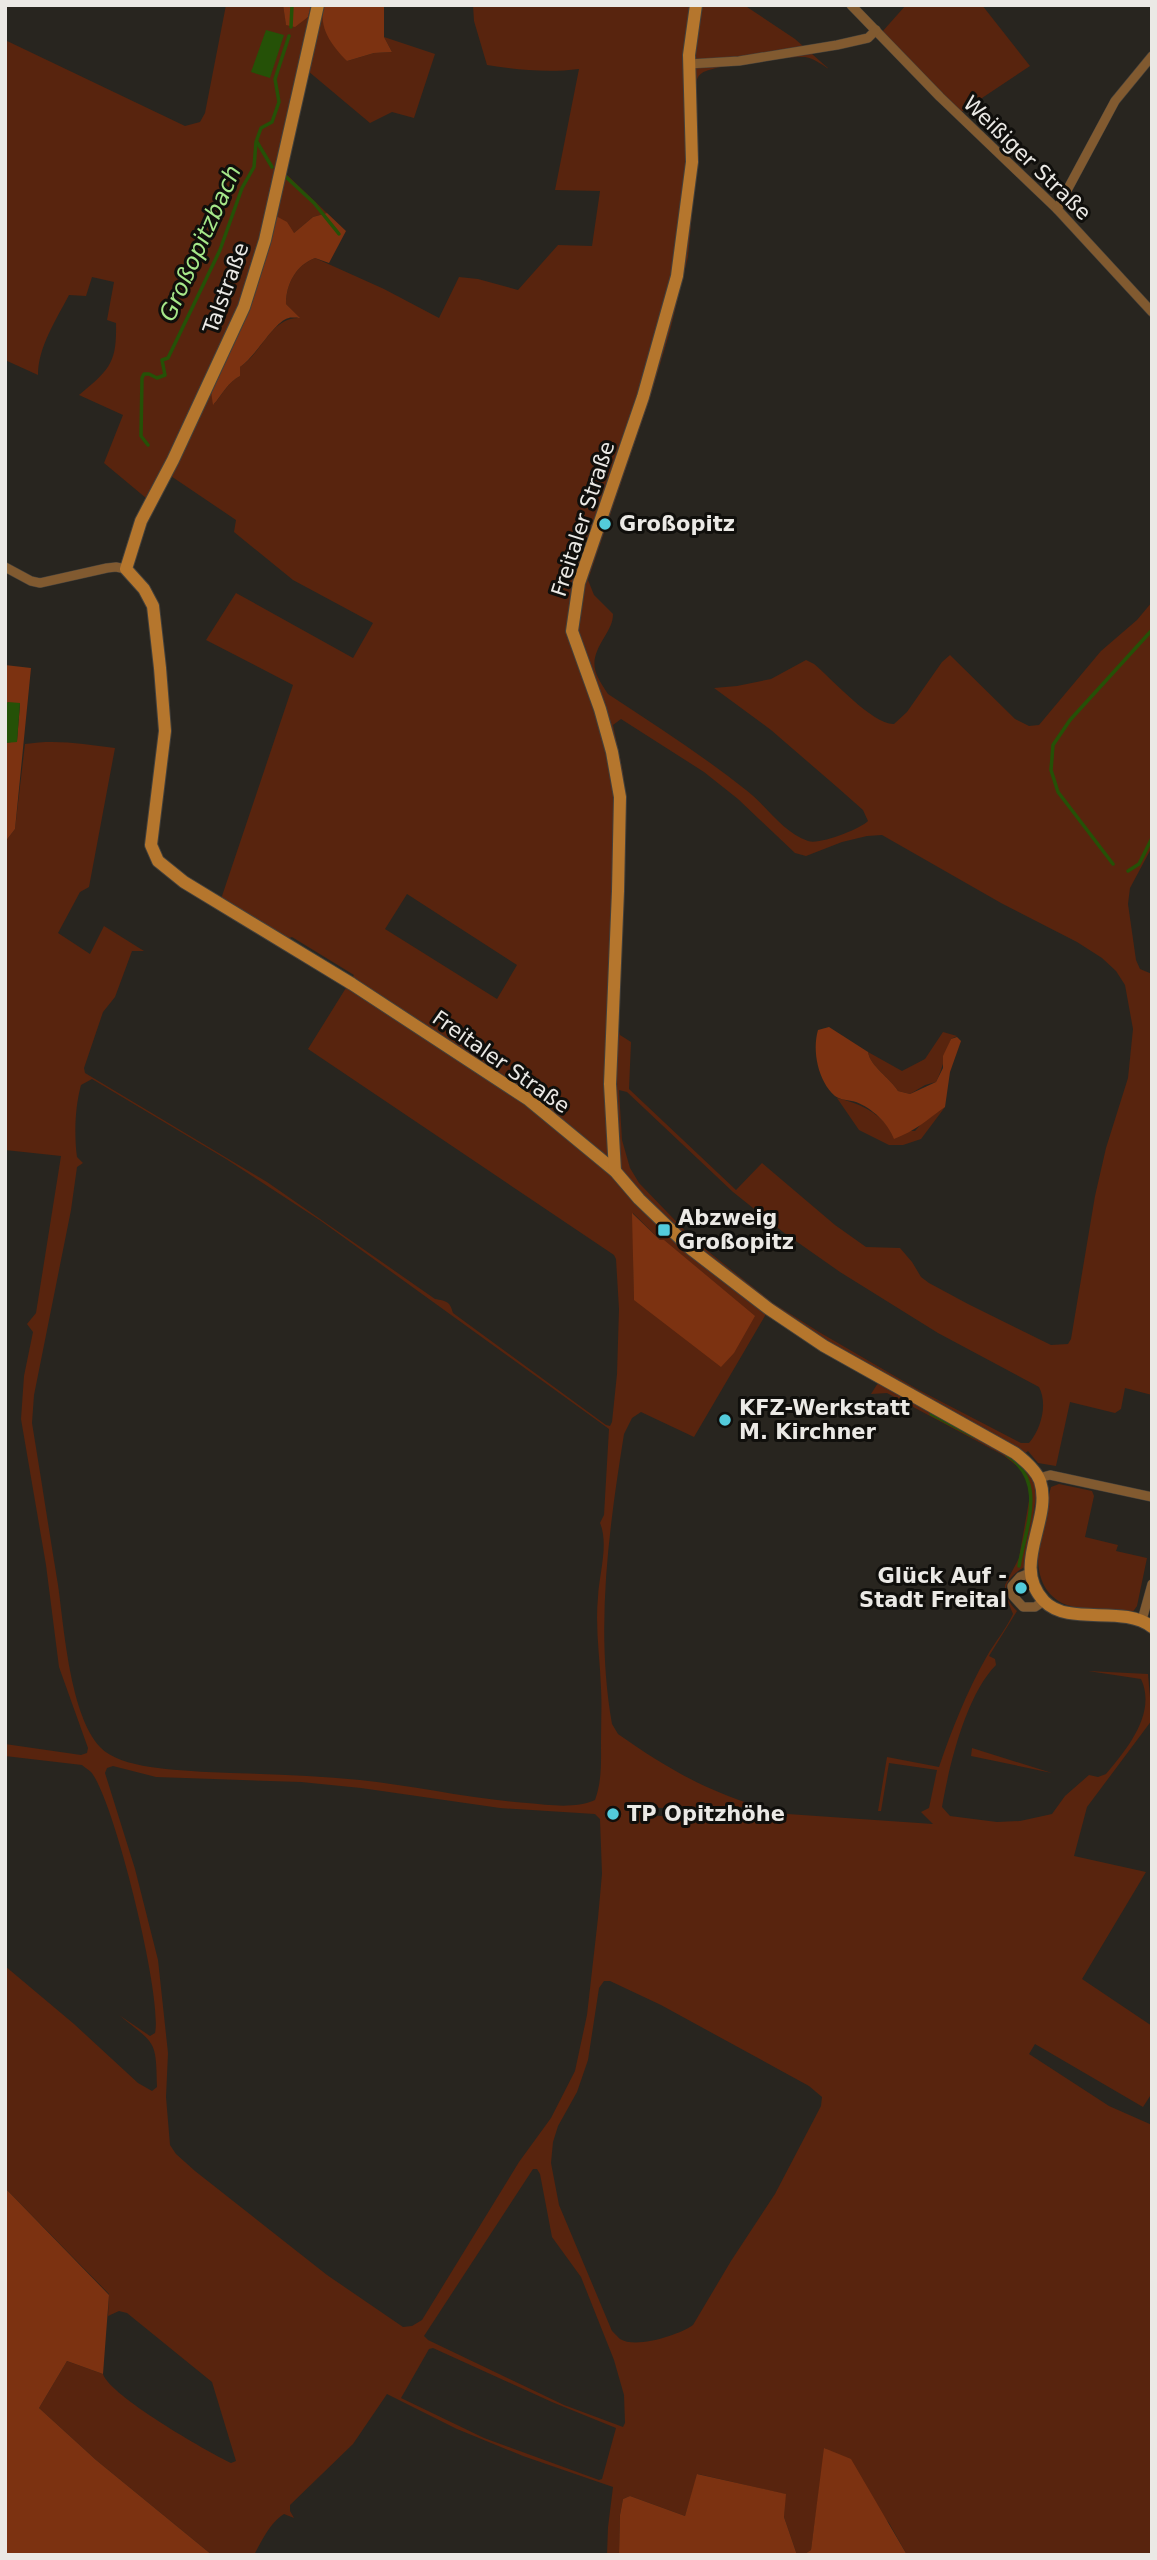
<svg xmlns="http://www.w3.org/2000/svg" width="1157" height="2560" font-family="'DejaVu Sans',sans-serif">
  <rect width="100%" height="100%" fill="#28251f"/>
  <g fill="#58240e" fill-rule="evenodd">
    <path d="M 226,5 L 283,5 L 286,24 L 308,17 L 311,5 L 324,5 L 347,61 L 374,53 L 392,52 L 384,37 L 435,54 L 414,118 L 392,112 L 370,123 L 308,71 L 284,172 L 327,213 L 313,217 L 294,233 L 269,246 L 250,309 L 211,391 L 214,404 C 223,394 227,383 240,376 L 240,367 C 262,353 271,317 299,318 L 286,304 C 286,284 296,265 315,258 L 384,289 L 439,318 L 459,277 L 478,279 L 518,290 L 558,245 L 592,246 L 600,191 L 555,190 L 579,69 C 548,73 518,70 487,65 L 474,21 L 473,5 L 744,5 L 795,39 L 829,69 C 822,65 814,58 805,57 C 789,56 714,65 702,73 C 698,76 698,77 696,82 L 697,160 L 688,257 L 670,331 L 650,398 L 588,580 L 594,595 L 613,614 C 613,623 609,629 605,636 C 589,662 592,670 608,694 C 655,725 702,755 746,790 C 766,805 783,833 808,841 C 820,845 860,829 868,821 L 863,810 L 837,787 L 771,730 L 714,688 L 737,686 L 771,679 L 806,660 L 814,664 C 832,679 873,725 894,724 L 907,712 L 942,662 L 950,655 L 1015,719 L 1029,726 L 1039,725 L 1101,651 L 1137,620 L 1152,602 L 1152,847 L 1130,888 L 1128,904 L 1136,960 L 1140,969 L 1152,974 L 1152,1395 L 1125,1388 L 1121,1409 L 1115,1413 L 1070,1402 L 1056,1466 L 1038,1463 L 1028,1451 L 1018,1459 L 1032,1477 L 1036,1487 L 1036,1497 L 1026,1566 C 1005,1578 998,1592 1017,1611 L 989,1656 L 995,1659 L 996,1665 C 966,1695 949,1766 942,1807 L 950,1816 L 997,1822 L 1020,1821 L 1052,1814 L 1065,1796 L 1089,1775 L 1098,1777 L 1106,1774 C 1127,1749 1157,1713 1141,1679 L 1088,1671 L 1148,1674 L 1152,1720 L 1087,1807 L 1074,1856 L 1146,1872 L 1082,1979 L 1152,2026 L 1152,2093 L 1143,2107 L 1035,2044 L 1029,2054 L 1109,2106 L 1152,2125 L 1152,2555 L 907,2555 L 889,2523 L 825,2448 L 811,2550 L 803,2555 L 797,2555 L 784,2517 L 785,2494 L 698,2474 L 685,2516 L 630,2496 L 623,2499 L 620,2515 L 619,2555 L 607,2555 L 608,2527 L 613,2487 L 523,2456 L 457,2429 L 387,2394 L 353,2444 L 290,2505 L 290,2511 L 294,2518 L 284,2514 C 270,2523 262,2540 254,2555 L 212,2555 L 96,2460 L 39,2408 L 67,2361 L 103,2374 C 110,2396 206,2451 231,2463 L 236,2461 L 212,2382 L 127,2313 L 119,2311 L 108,2316 L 109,2294 L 5,2188 L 5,1966 L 74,2024 L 138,2083 L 152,2091 L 157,2087 C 156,2039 156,2045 119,2015 L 150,2036 L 155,2033 C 163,1998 114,1799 91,1772 C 89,1770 83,1766 82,1765 L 5,1756 L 5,1744 L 81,1755 L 87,1753 L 88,1748 L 59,1667 L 46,1565 L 21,1419 L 24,1376 L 33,1332 L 27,1324 L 36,1313 L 61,1156 L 5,1150 L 5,842 L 15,829 L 25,744 C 56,739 84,744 115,748 L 89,887 L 80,892 L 58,933 L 90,954 L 104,926 L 144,951 L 132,951 L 115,997 L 103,1012 L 84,1068 L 85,1073 L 267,1182 L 435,1299 C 446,1301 450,1301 453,1313 L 606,1425 L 610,1426 L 612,1422 L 617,1374 L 619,1309 L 616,1259 L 614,1255 L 308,1049 L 354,975 L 292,937 L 286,939 L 221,899 L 293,685 L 206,640 L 236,593 L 353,658 L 373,623 L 293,580 L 234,532 L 236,520 L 162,470 L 146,498 L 104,463 L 123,415 L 79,395 C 109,370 117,364 116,323 L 107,320 L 114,282 L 92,277 L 86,296 L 69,295 C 56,320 38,347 38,375 L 5,360 L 5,40 L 185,126 L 200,122 L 205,113 ZM 621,719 L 704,772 L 738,799 L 795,853 L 806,856 L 842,842 L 867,836 L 882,835 L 1001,903 L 1077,942 L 1102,958 L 1116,971 L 1125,985 L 1133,1029 L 1128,1078 L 1106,1148 L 1095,1196 L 1071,1339 L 1068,1344 L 1051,1345 L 968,1304 L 929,1283 L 921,1277 L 912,1262 L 900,1248 L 866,1247 L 835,1225 L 762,1163 L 736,1190 L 629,1089 L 631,1042 L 620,1035 L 618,1027 L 626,803 L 623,772 L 613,725 ZM 407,894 L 517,965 L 497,999 L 385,929 ZM 92,1079 L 226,1159 L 321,1221 L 609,1429 L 604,1515 L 600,1523 C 609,1544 599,1575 598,1597 C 595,1628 600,1658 601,1688 C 602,1706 601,1724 601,1742 C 601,1762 602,1781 595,1800 C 575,1809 549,1805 527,1803 C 471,1799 416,1786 360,1780 C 309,1775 258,1774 206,1772 C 179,1770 120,1769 100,1747 C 70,1715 64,1627 58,1585 C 49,1531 41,1477 32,1423 L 34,1395 L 71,1210 L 77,1167 L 83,1163 L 77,1157 C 74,1135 75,1107 81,1085 ZM 619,1090 L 627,1092 L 733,1192 L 783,1232 L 840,1272 L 938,1333 L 1039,1387 C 1048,1404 1041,1429 1029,1443 L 1021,1443 L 917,1389 L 819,1332 L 773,1303 L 695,1241 L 639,1183 L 630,1168 L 622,1140 ZM 633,1213 L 660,1240 L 634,1300 ZM 766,1314 L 878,1383 L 871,1394 L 887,1393 L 1003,1455 L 1022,1470 L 1028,1481 L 1030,1495 L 1019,1558 L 1005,1585 L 1005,1595 L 1013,1614 C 1006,1629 995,1642 987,1656 C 967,1691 952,1729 939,1767 L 887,1757 L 878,1811 L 881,1811 L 889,1763 L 937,1770 L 929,1808 L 921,1812 L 933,1824 L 773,1813 L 694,1818 L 645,1815 L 645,1807 L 698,1810 L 756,1806 C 701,1788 665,1767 618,1734 L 612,1724 C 595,1628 609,1528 624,1434 L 632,1418 L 641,1412 L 694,1437 ZM 113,1766 L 156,1777 L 301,1782 L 361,1788 L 500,1808 L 595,1814 L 600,1819 L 602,1874 L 598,1918 L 587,2015 L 575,2071 L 551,2118 L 519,2162 L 422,2320 L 412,2326 L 403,2327 L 327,2275 L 195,2171 L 176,2154 L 170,2145 L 166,2097 L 168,2053 L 158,1960 L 135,1869 L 105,1773 L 107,1768 ZM 604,1981 L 610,1981 L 661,2005 L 809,2086 L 822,2097 L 821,2106 L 775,2194 L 731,2261 L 693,2325 C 679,2335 636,2349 620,2339 C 619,2338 613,2332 612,2331 L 559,2205 L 551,2163 L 553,2142 L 558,2126 L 577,2092 L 588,2060 L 599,1988 ZM 533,2169 L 537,2169 L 540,2174 L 552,2237 L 581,2277 L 614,2360 L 624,2395 L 625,2423 L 623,2427 L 564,2405 L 428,2340 L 424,2336 ZM 433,2348 L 552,2402 L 616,2428 L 602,2479 L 599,2480 L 484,2438 L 401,2398 L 429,2349 Z"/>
    <path d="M 906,5 L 982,5 L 1030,66 L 961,112 L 882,32 Z"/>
    <path d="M 943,1032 L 957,1036 L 951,1039 C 945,1054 943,1068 936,1082 L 925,1085 L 910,1094 L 898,1091 C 890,1078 870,1066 868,1052 L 902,1071 L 925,1059 Z"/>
    <path d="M 837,1098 C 858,1103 877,1111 891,1130 L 915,1131 L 922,1123 L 945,1107 L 921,1139 L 903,1145 L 889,1145 L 859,1130 Z"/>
    <path d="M 1059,1484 L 1092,1491 L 1094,1496 L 1085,1537 L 1118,1545 L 1116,1551 L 1147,1558 L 1137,1606 L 1132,1613 C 1112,1611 1086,1612 1067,1605 C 1020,1587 1042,1522 1051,1487 Z"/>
    <path d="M 972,1748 L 1052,1773 L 971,1756 Z"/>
  </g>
  <g fill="#7c3211">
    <path d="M 283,5 L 311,5 L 308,17 L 295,27 L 286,25 Z"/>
    <path d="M 324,5 L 384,5 L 384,37 L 392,52 L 374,53 L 347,61 C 331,45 318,27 324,5 Z"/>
    <path d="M 327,213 L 346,231 L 329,263 L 315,258 C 296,265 286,284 286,304 L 300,318 C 299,318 290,317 289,318 C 274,321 256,357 240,367 L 240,376 C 227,383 223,394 213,405 L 211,391 L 250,309 L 276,216 L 287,222 L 294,233 L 313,217 Z"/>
    <path d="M 5,665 L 31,668 L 15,829 L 5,842 L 5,743 L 17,741 L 20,704 L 5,704 Z"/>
    <path d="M 829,1027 L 868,1052 C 870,1066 890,1078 898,1091 L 910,1094 L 936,1082 L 943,1068 L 943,1056 L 951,1039 L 957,1037 L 961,1041 L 950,1072 L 945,1107 C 927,1120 915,1131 894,1139 C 888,1123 872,1108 856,1102 C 849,1100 840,1100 835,1096 C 818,1081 812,1051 818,1030 Z"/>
    <path d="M 632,1213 L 660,1240 L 664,1240 L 755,1316 L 734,1353 L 721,1367 L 634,1300 Z"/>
    <path d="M 5,2188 L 109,2295 L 103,2374 L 67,2361 L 39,2408 L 96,2460 L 212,2555 L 5,2555 Z"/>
    <path d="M 824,2448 L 851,2459 L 907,2555 L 803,2555 L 811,2550 Z"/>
    <path d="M 697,2474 L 786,2494 L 784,2517 L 797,2555 L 619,2555 L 620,2515 L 623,2499 L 630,2496 L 685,2516 Z"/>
  </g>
  <g fill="#255107">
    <path d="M 266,30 L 284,35 L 270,78 L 251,72 Z"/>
    <path d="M 8,702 L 20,703 L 17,742 L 5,743 L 5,704 Z"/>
  </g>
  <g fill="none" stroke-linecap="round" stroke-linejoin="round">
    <g stroke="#255107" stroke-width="3.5">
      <path d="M 291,27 L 292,5"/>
      <path d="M 257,142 L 272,167"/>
      <path d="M 285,176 L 314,203 L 339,234"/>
      <path d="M 148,445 L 141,436 L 142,378 L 144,374 L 149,374 L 157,378 L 165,375 L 162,360 L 168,358 L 220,250 L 242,188 L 254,167 L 256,142 L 261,128 L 272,122 L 279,102 L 275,79 L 289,36"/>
      <path d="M 1113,864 L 1058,792 L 1051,770 L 1053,745 L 1070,720 L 1152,630"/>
      <path d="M 1128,871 L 1139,864 L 1152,838"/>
      <path d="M 931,1414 L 973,1436"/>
      <path d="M 1007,1455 C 1047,1482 1026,1526 1019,1566"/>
    </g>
    <g stroke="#43403b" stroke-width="10">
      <g id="street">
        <path d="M 851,5 L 940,97 L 1057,209 L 1152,312"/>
        <path d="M 689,64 L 739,61 L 837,45 L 868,38 L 876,30"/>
        <path d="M 1057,209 L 1115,101 L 1152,56"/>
        <path d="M 5,567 L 31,581 L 40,583 L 107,568 L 116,567 L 126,569"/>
        <path d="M 1039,1478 L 1050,1475 L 1152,1497"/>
        <path d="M 1030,1573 L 1020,1577 L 1012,1586 L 1013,1596 L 1023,1607 L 1035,1607 L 1044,1601"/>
        <path d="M 1142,1620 L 1152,1584"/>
      </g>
    </g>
    <g stroke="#43403b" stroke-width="14">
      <g id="secondary">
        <path d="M 318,5 L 265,240 L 244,307 L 173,460 L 141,521 L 126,569 L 144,589 L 153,606 L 160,668 L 165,731 L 151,845 L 158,861 L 184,882 L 352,984 L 529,1100 L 615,1171 L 639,1199 L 691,1249 L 769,1309 L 824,1346 L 1015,1453 C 1024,1460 1036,1470 1040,1481 C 1053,1520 1010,1565 1044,1601 C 1069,1627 1123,1604 1152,1627"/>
        <path d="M 615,1171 L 610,1084 L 618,891 L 620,797 L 612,752 L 600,709 L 572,631 L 579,583 L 643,397 L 677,276 L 692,162 L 689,55 L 696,5"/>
      </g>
    </g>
    <use href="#street" stroke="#815a30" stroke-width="9"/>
    <use href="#secondary" stroke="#b5762d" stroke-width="12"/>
  </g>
  <g fill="#53cbdb" stroke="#100f0c" stroke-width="2.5">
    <circle cx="605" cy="524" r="7"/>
    <rect x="657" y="1223" width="14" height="14" rx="3.5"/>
    <circle cx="725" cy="1420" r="7"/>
    <circle cx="1021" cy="1588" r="7"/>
    <circle cx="613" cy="1814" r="7"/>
  </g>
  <g text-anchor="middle" stroke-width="6" stroke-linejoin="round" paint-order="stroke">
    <g font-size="21" fill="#ebe9e5" stroke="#100f0c">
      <text transform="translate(1027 158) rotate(44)" y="7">Weißiger Straße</text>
      <text transform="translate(226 288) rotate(-70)" y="7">Talstraße</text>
      <text transform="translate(583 519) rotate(-72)" y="7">Freitaler Straße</text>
      <text transform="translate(501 1062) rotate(35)" y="7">Freitaler Straße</text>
    </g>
    <g font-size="21" font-weight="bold" fill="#ebe9e5" stroke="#100f0c" text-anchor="start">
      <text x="619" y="531">Großopitz</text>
      <text x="678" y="1225">Abzweig<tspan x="678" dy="24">Großopitz</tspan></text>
      <text x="739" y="1415">KFZ-Werkstatt<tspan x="739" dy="24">M. Kirchner</tspan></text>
      <text x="1007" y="1583" text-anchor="end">Glück Auf -<tspan x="1007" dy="24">Stadt Freital</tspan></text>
      <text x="627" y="1821">TP Opitzhöhe</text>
    </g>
    <g font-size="23" font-style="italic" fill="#a6e889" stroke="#100f0c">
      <text transform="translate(200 243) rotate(-66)" y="8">Großopitzbach</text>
    </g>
  </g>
  <rect width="1157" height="2560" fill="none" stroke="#ebe9e5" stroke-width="14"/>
</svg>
